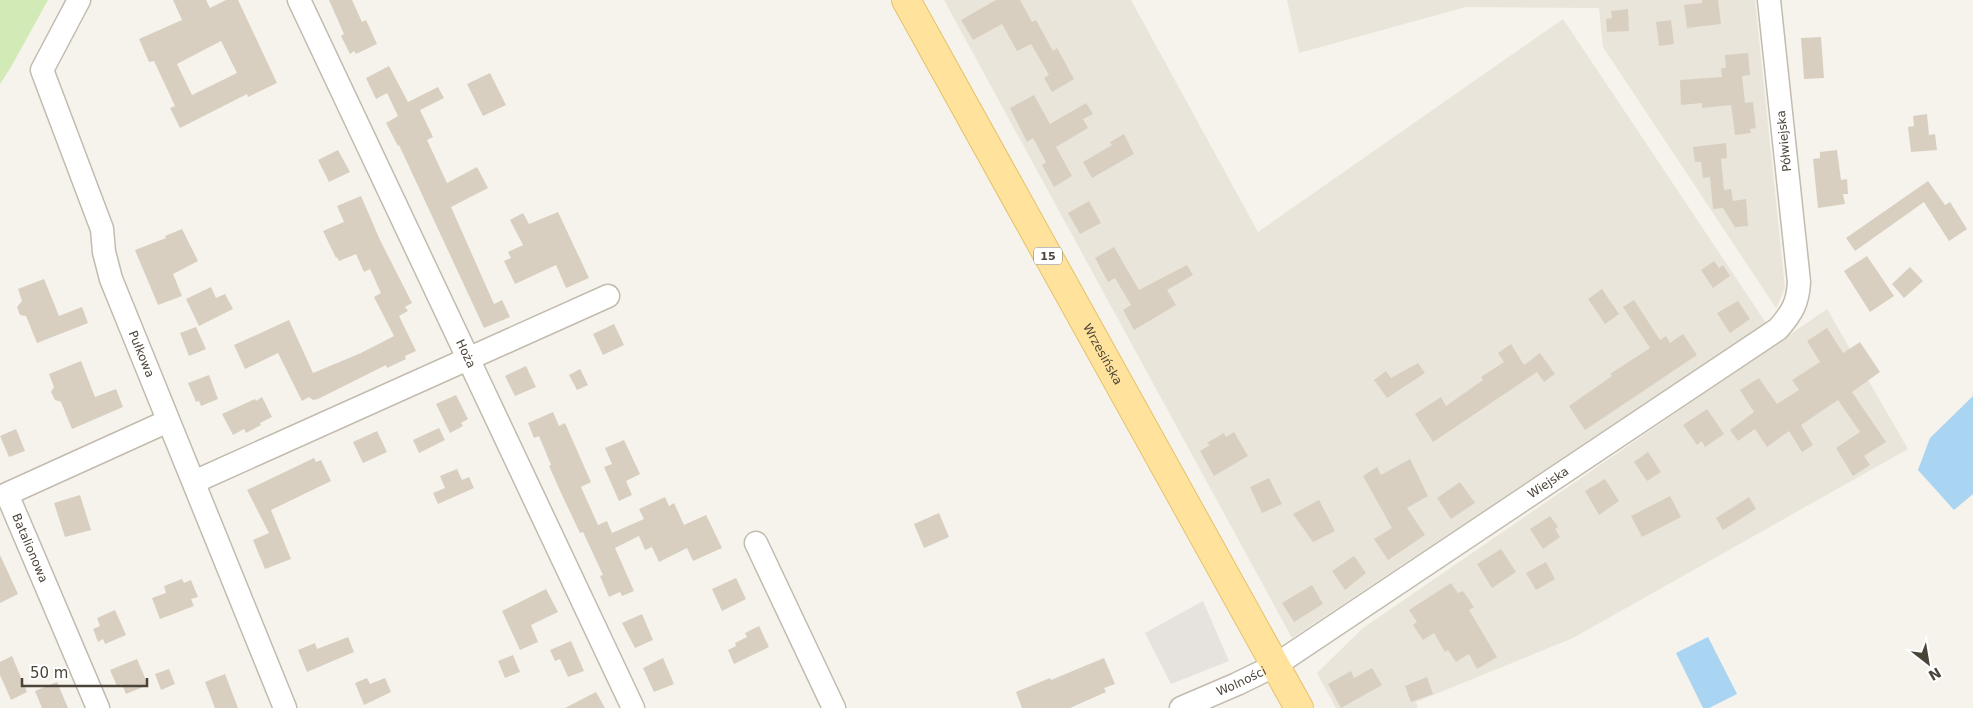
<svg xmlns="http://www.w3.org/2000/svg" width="1973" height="708" font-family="'DejaVu Sans',sans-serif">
  <rect width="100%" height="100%" fill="#f6f3ec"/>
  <g fill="#eae5da">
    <path d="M 944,0 L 1131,0 L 1258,232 L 1563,19 L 1766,323 L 1292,638 Z"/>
    <path d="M 1287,0 L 1755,0 L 1785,288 L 1776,308 L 1603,47 L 1599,8 L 1466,7 L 1299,53 Z"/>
    <path d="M 1827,309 L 1908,449 L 1573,638 L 1416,702 L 1418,708 L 1336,708 L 1317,673 L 1363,628 Z"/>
  </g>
  <path fill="#e6e2dd" d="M 1203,601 L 1229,661 L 1171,684 L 1145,633 Z"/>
  <path fill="#d2eab5" d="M 0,0 L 48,0 L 11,67 L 0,84 Z"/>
  <g fill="#a9d4f2">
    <path d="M 1973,396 L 1973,494 L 1954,510 L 1918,470 L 1930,438 Z"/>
    <path d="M 1708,637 L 1737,694 L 1709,708 L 1703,708 L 1676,653 Z"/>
  </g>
  <g fill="#d8cfc1" fill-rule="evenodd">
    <path d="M 173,0 L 206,0 L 210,8 L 226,0 L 238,0 L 277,83 L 248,97 L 247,94 L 180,128 L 170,108 L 175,106 L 154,61 L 149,62 L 139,39 L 182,20 ZM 221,41 L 237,73 L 192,95 L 177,64 Z"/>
    <path d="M 329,0 L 352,0 L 362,22 L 366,20 L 377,44 L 356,54 L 354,51 L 350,54 L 341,36 L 344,34 Z"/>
    <path d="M 996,0 L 1020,0 L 1032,22 L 1036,20 L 1053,51 L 1057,48 L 1074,79 L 1052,92 L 1044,78 L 1049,75 L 1031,44 L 1017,51 L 1002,24 L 973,40 L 961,20 Z"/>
    <path d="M 1702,0 L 1718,0 L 1721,24 L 1687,28 L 1684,5 L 1702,3 Z"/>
    <path d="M 1628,9 L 1629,31 L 1607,32 L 1606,19 L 1612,18 L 1611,11 Z"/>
    <path d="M 1671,20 L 1674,44 L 1659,46 L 1656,22 Z"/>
    <path d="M 1821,37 L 1824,78 L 1804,79 L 1801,38 Z"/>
    <path d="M 1748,53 L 1750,75 L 1742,76 L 1745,103 L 1753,102 L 1756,128 L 1750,129 L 1751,133 L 1735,135 L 1731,105 L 1702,108 L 1702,103 L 1681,105 L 1680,80 L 1722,77 L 1721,68 L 1726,68 L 1725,55 Z"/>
    <path d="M 389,66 L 408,102 L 438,87 L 444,98 L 420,110 L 433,137 L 427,140 L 447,183 L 477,167 L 488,188 L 451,207 L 494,304 L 502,300 L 510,317 L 484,328 L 399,145 L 398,146 L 386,123 L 398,116 L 387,93 L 376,99 L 366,78 Z"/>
    <path d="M 490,73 L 506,105 L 483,116 L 467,84 Z"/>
    <path d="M 1034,95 L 1050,124 L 1086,103 L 1093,114 L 1083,119 L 1088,128 L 1056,147 L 1072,176 L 1054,187 L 1042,165 L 1046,162 L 1033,138 L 1027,142 L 1010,108 Z"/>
    <path d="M 1927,114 L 1929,135 L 1935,134 L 1937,150 L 1911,152 L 1908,127 L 1914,126 L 1913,116 Z"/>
    <path d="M 1124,134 L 1134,154 L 1092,178 L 1083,162 L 1112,145 L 1110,142 Z"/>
    <path d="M 1726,143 L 1727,158 L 1721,159 L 1724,190 L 1731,189 L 1733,201 L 1746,199 L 1748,226 L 1736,227 L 1735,224 L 1736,229 L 1723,208 L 1713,209 L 1710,177 L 1703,178 L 1701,162 L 1695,162 L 1693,147 Z"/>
    <path d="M 338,150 L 350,172 L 329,182 L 318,160 Z"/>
    <path d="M 1837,150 L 1841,180 L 1847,179 L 1848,194 L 1843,194 L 1845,204 L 1818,208 L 1813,159 L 1820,158 L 1820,152 Z"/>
    <path d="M 1928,181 L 1945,205 L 1950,202 L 1967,229 L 1949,241 L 1924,202 L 1855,251 L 1846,238 Z"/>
    <path d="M 361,196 L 380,240 L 412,303 L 405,307 L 408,311 L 399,316 L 416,351 L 405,356 L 406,359 L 387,368 L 386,365 L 318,399 L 313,400 L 309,397 L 302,401 L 278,353 L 245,369 L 234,345 L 289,320 L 313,373 L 361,353 L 394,336 L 374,297 L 381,293 L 370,269 L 364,272 L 356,254 L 339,261 L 337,257 L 336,258 L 323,231 L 344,222 L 337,206 Z"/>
    <path d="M 1089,201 L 1101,223 L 1080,234 L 1068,213 Z"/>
    <path d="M 558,212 L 589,278 L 566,288 L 556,265 L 515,284 L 504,261 L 511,258 L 508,252 L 523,245 L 510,220 L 523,213 L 529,224 Z"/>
    <path d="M 182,229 L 198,261 L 173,274 L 182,296 L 158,305 L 135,250 L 166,238 L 165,236 Z"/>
    <path d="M 1114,247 L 1139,290 L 1187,265 L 1193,275 L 1167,290 L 1176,305 L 1134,330 L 1123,310 L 1131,305 L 1115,278 L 1108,282 L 1095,258 Z"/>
    <path d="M 1867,256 L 1894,296 L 1870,312 L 1844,271 Z"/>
    <path d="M 1714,261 L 1719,268 L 1723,265 L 1730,276 L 1713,288 L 1701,270 Z"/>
    <path d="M 1910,267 L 1923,281 L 1904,298 L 1892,284 Z"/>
    <path d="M 44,279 L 59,316 L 82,307 L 88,323 L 37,343 L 26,316 L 20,315 L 17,307 L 22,301 L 18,289 Z"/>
    <path d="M 211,287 L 216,298 L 225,294 L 233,309 L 199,326 L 186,299 Z"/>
    <path d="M 1602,289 L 1619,314 L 1605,324 L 1588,299 Z"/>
    <path d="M 1634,300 L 1660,340 L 1666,336 L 1670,343 L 1683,334 L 1697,355 L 1585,430 L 1569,406 L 1612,376 L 1610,374 L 1650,348 L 1623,307 Z"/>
    <path d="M 1738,301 L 1750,319 L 1730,333 L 1717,313 Z"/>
    <path d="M 614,324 L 624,345 L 603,355 L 593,334 Z"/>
    <path d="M 196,327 L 206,349 L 189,356 L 180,333 Z"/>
    <path d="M 1827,328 L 1843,353 L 1860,342 L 1880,372 L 1852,392 L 1886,442 L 1864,456 L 1870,465 L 1853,476 L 1836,448 L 1860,432 L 1838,400 L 1801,425 L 1813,445 L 1802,452 L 1789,431 L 1767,447 L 1755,429 L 1738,441 L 1730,430 L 1754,412 L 1740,390 L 1759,378 L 1777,404 L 1799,390 L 1792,380 L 1820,362 L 1807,341 Z"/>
    <path d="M 1511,344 L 1524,365 L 1540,353 L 1555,374 L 1544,382 L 1537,372 L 1433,442 L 1415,414 L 1441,397 L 1446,406 L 1483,380 L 1481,377 L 1504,362 L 1498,353 Z"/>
    <path d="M 81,361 L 95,397 L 116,389 L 123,407 L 72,429 L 61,402 L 55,400 L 51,392 L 54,387 L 49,374 Z"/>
    <path d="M 1418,363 L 1425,373 L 1387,398 L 1374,380 L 1386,371 L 1391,378 Z"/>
    <path d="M 526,366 L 536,387 L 515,396 L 505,376 Z"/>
    <path d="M 580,369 L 588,385 L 577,390 L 569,375 Z"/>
    <path d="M 209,375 L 218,399 L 201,406 L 199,401 L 196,402 L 188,383 Z"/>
    <path d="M 456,395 L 468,419 L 461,423 L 463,426 L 450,433 L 436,404 Z"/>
    <path d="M 262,397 L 272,417 L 260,423 L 261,425 L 246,433 L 244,429 L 233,435 L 222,414 L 255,399 L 256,401 Z"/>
    <path d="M 1707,409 L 1724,434 L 1705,447 L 1702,441 L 1697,445 L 1683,425 Z"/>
    <path d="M 553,412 L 559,426 L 565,423 L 591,482 L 581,487 L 598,525 L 607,521 L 612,533 L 644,519 L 639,509 L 665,497 L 669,506 L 674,503 L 684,525 L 706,515 L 722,548 L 693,561 L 687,548 L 659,562 L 652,547 L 645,550 L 639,536 L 615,548 L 634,591 L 622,596 L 620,592 L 609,597 L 600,576 L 603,575 L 583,532 L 580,533 L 562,495 L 549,466 L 551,465 L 539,436 L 534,438 L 528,423 Z"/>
    <path d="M 439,428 L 445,440 L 419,453 L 413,440 Z"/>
    <path d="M 16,429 L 25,451 L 9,457 L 0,436 Z"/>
    <path d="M 377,431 L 387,452 L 363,463 L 353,442 Z"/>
    <path d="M 1234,432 L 1248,456 L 1214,476 L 1200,451 L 1210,445 L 1207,443 L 1224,433 L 1226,437 Z"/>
    <path d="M 624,440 L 640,474 L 626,481 L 632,495 L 619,501 L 604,467 L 612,464 L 605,448 Z"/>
    <path d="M 1648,452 L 1661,472 L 1647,481 L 1634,462 Z"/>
    <path d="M 314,458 L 316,462 L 321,460 L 331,481 L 271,510 L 291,559 L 265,569 L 253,540 L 269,533 L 247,490 Z"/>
    <path d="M 1410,459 L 1428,496 L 1407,508 L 1425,535 L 1388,560 L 1374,539 L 1392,528 L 1363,476 L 1377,467 L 1381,475 Z"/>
    <path d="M 457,469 L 462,480 L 469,477 L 474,488 L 438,504 L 433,493 L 445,488 L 440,476 Z"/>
    <path d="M 1269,478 L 1282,504 L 1262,513 L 1250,487 Z"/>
    <path d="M 1605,479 L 1619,501 L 1599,515 L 1585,491 Z"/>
    <path d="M 1460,482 L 1475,503 L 1451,519 L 1437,498 Z"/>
    <path d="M 80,495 L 91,530 L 65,537 L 54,503 Z"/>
    <path d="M 1670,496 L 1681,517 L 1642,537 L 1631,516 Z"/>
    <path d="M 1749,497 L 1756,509 L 1723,530 L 1716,518 Z"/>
    <path d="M 1319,500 L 1335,531 L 1313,542 L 1293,514 Z"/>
    <path d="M 939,513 L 949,537 L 924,548 L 914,524 Z"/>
    <path d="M 1550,516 L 1558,527 L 1555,529 L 1560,537 L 1543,549 L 1530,529 Z"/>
    <path d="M 1501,549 L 1516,572 L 1492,588 L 1477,564 Z"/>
    <path d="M 0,555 L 18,594 L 0,603 Z"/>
    <path d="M 1354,556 L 1366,573 L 1345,590 L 1332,571 Z"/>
    <path d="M 1546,562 L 1555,579 L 1536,590 L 1526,573 Z"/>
    <path d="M 736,578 L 746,599 L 722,611 L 712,589 Z"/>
    <path d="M 182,579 L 184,583 L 191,580 L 198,597 L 191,599 L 194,606 L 160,619 L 152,598 L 166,593 L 164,586 Z"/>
    <path d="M 1451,583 L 1458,593 L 1463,591 L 1474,607 L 1469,610 L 1497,657 L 1477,669 L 1469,654 L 1456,662 L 1448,650 L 1445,652 L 1434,633 L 1423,640 L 1413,625 L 1417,622 L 1409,610 Z"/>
    <path d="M 1312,585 L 1323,604 L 1294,622 L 1282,603 Z"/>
    <path d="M 546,589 L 558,612 L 531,625 L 538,642 L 520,650 L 502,611 Z"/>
    <path d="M 115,610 L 126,635 L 105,644 L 103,639 L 98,642 L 93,629 L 100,626 L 97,618 Z"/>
    <path d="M 642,614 L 653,640 L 635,648 L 622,623 Z"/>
    <path d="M 759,626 L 769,647 L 734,664 L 728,650 L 736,646 L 735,643 L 747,637 L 745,633 Z"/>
    <path d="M 348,637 L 354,652 L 307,672 L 298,650 L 315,643 L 317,649 Z"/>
    <path d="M 571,641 L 584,671 L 568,677 L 560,659 L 555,661 L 550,650 Z"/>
    <path d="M 513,655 L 520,672 L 505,678 L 498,661 Z"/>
    <path d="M 12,656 L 27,692 L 11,700 L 0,675 L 0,662 Z"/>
    <path d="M 663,658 L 674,684 L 654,692 L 643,668 Z"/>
    <path d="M 1104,658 L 1115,684 L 1104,688 L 1106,692 L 1070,708 L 1022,708 L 1016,692 L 1050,678 L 1051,680 Z"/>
    <path d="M 137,659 L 148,685 L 126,694 L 122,684 L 117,686 L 110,670 Z"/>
    <path d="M 1372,668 L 1382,685 L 1341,708 L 1328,684 L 1351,671 L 1354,678 Z"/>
    <path d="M 169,669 L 175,684 L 161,690 L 155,674 Z"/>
    <path d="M 225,674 L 238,708 L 215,708 L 205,682 Z"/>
    <path d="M 1427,677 L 1433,694 L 1411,702 L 1405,686 Z"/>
    <path d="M 367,678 L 370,684 L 385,678 L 391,692 L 364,705 L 355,683 Z"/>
    <path d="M 57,682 L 68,708 L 42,708 L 35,691 Z"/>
    <path d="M 596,692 L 605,708 L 565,708 Z"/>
  </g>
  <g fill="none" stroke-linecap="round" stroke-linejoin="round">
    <g stroke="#c2bbae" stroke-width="25">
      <g id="minor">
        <path id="s1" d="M 79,0 L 42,70 L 102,229 L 104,252 L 111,279 L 285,708"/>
        <path id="s2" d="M 299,0 L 633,708"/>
        <path d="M 194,482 L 608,296"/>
        <path d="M 756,543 L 834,708"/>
        <path d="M 98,708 L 7,494 L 168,421"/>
        <path id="s3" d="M 1181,708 L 1237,684 L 1274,666 L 1778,329 C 1792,313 1798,303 1799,282 L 1769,0"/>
      </g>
    </g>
    <g stroke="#e6c16a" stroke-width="30">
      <g id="major">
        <path id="s4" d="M 906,0 L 1299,708"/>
      </g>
    </g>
    <use href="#minor" stroke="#fff" stroke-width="22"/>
    <use href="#major" stroke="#ffe39c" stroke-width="28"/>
  </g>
  <g text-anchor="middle" stroke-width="4" stroke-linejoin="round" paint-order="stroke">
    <rect fill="#fff" stroke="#817c74" stroke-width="1" x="1034" y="247.5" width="28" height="17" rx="4"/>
    <g font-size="11" font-weight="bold" fill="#4b4439">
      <text x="1048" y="260">15</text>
    </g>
    <g font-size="12" fill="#4b4439" stroke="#fff">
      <text transform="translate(1784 141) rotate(-96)" y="4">Półwiejska</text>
      <text dy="4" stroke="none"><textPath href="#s1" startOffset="381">Pułkowa</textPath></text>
      <text dy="4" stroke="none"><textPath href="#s2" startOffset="391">Hoża</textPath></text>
      <text dy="4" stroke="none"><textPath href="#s4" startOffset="405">Wrzesińska</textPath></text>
      <text dy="4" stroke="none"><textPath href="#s3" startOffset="432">Wiejska</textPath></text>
      <text transform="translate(30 548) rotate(67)" y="4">Batalionowa</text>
      <text dy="4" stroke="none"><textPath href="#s3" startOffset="66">Wolności</textPath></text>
    </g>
  </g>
  <g transform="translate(1928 663) rotate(149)" stroke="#ffffff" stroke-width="4" paint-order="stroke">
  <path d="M0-4L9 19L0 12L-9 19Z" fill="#4b4439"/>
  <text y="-8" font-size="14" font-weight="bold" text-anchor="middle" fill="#4b4439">N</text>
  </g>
  <path d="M22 678v8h125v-8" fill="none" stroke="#4b4439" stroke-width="2.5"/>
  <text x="30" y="678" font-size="15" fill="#4b4439" stroke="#ffffff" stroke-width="4" paint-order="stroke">50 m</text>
</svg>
